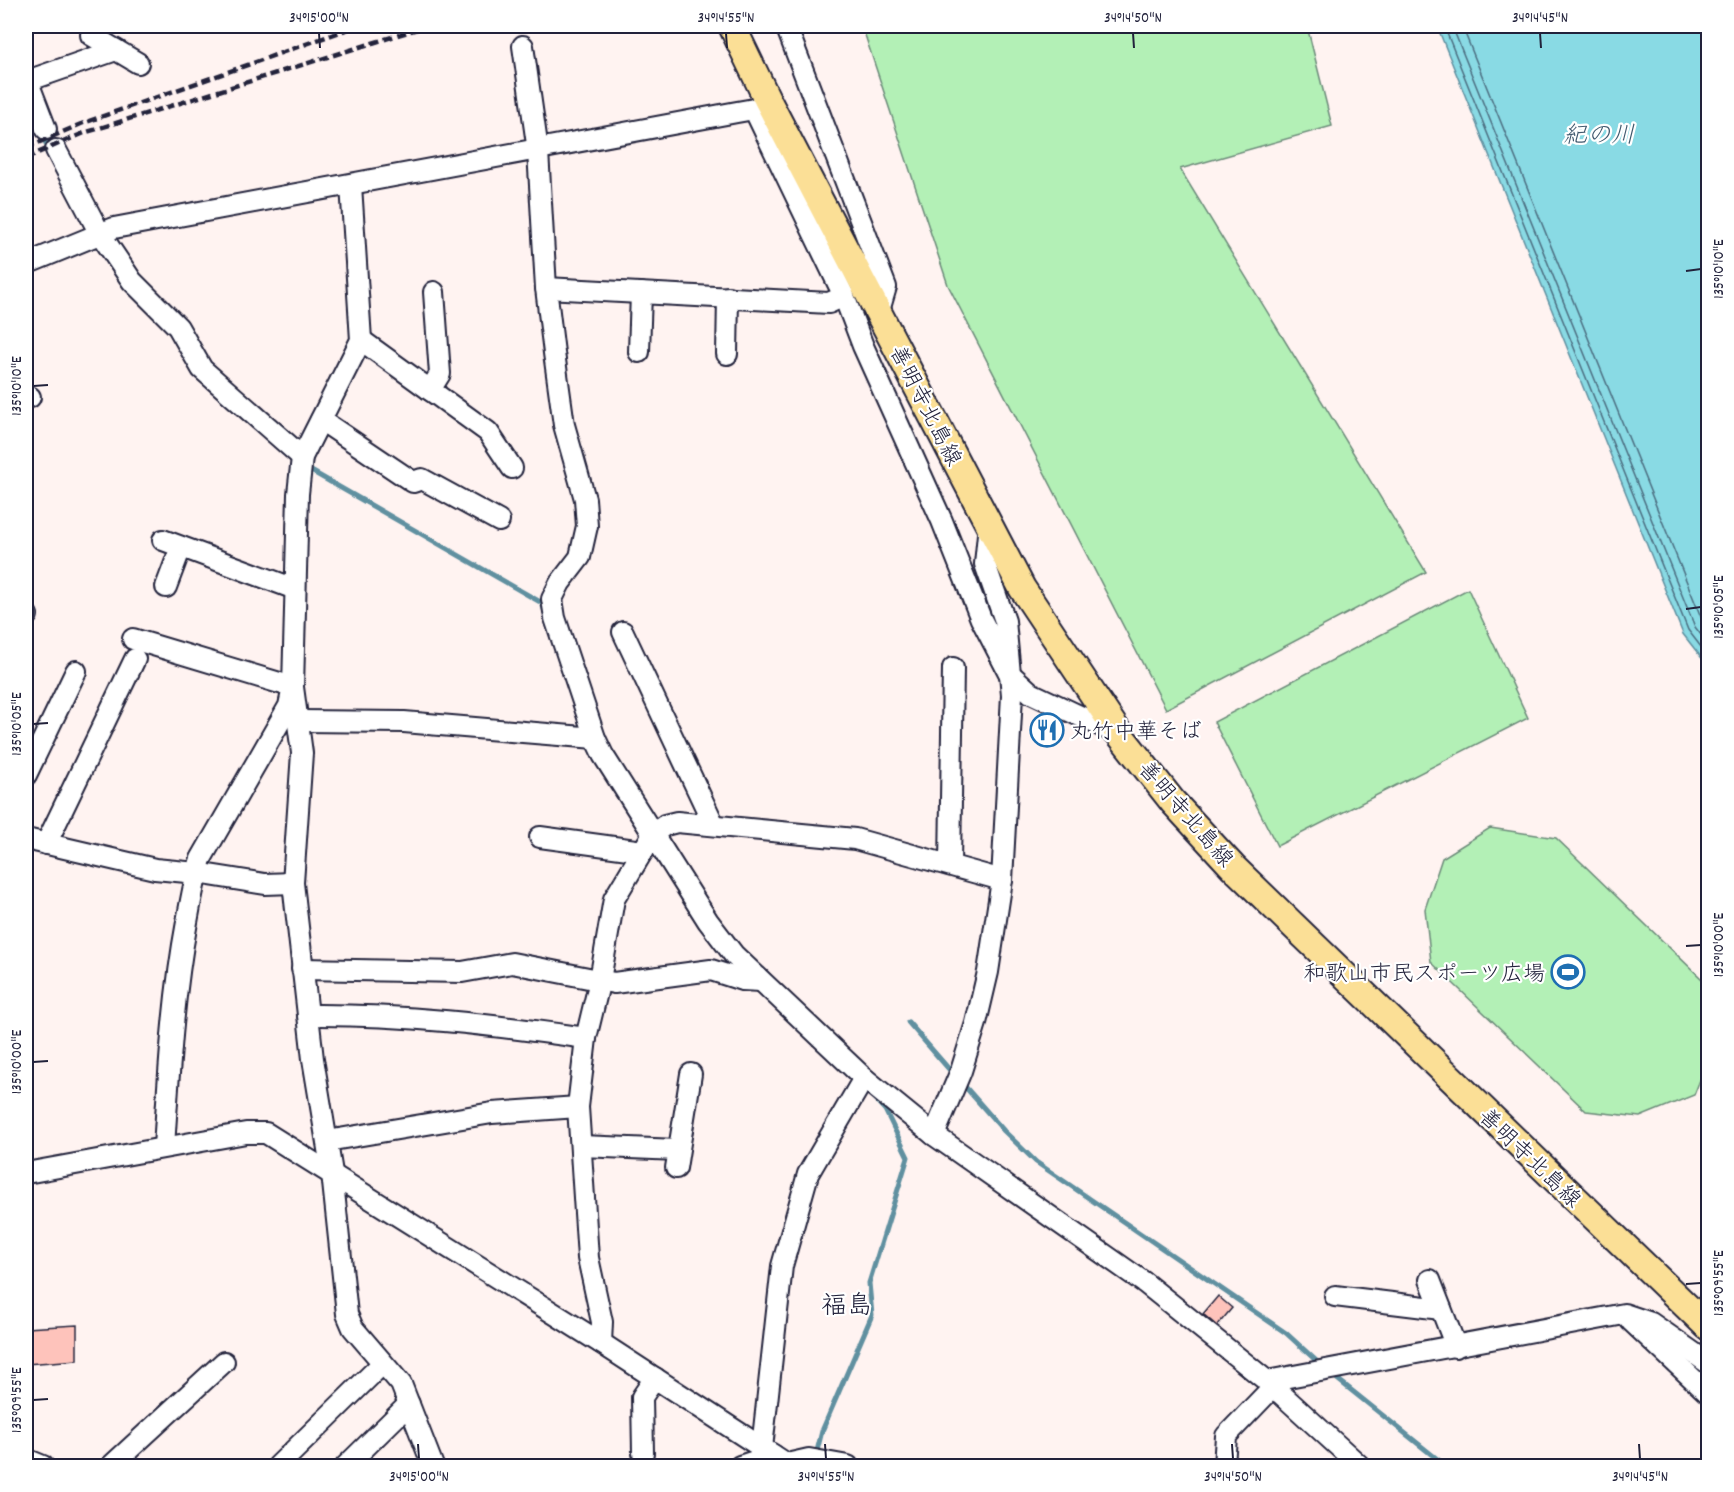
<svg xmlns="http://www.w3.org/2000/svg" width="1734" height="1492" font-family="Dekko,'Klee One',sans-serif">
  <rect width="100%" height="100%" fill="#fff3f1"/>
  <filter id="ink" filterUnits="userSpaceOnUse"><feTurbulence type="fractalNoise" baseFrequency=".0167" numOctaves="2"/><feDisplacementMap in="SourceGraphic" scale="12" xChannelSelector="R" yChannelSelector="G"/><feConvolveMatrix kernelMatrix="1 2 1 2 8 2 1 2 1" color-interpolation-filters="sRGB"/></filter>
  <g filter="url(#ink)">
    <g fill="#b3f0b6" stroke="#6a8978" stroke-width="1.5">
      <path d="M 862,26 L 1307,26 L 1332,126 L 1180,169 L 1426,572 L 1166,709 L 948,285 Z"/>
      <path d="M 1468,589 L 1528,718 L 1277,846 L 1214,722 Z"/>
      <path d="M 1490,828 L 1556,838 L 1705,982 L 1708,996 L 1708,1060 L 1694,1095 L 1640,1117 L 1586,1111 L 1431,962 L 1425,909 L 1442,858 Z"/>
    </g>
    <path fill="#89dae4" stroke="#6090a0" stroke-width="1.5" d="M 1437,26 L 1708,26 L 1708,666 L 1683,634 Z"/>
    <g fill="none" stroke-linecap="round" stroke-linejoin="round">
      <g stroke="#4b6c7f" stroke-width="1.5">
        <path d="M 1444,26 L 1688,630 L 1708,656"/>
        <path d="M 1452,26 L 1695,627 L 1708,644"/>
        <path d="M 1462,26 L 1703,622 L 1708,630"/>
      </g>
      <g stroke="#6090a0" stroke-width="5">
        <path d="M 41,133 L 50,152"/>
        <path d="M 306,468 L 542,603 L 546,615"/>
        <path d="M 908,1022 L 954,1075"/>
        <path d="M 961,1082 L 1004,1131 L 1036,1162 L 1286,1333 L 1322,1366"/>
        <path d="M 1331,1374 L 1446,1466"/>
        <path d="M 816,1455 L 822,1431 L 872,1315 L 869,1283 L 908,1157 L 885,1110 L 872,1096"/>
      </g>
    </g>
    <g fill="#fec3bb" stroke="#22223b" stroke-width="1.5">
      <path d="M 1218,1296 L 1232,1308 L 1217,1326 L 1203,1314 Z"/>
      <path d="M 77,1325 L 77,1360 L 26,1364 L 26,1328 Z"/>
    </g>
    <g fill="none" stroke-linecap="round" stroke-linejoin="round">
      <g stroke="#22223b" stroke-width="24">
        <g id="minor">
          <path d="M 786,26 L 886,287 L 879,311"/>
          <path d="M 91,35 L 138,63"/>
          <path d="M 523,46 L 538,151 L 546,288 L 554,353 L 564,425 L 585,499 L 587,526 L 580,557 L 560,583 L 552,599 L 555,618 L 595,738 L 603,755 L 708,921 L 734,955 L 864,1078 L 934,1135"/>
          <path d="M 26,77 L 46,129"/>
          <path d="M 27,81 L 116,50"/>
          <path d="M 754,109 L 844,296 L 863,346 L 942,521 L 981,619 L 1009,673 L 1031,693 L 1120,735"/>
          <path d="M 56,150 L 99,232 L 132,281 L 178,327 L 202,369 L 302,457"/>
          <path d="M 26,264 L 114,228 L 737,112 L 754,109 L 768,101"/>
          <path d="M 546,288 L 829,303 L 844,296"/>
          <path d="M 361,340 L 488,432 L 512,468"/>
          <path d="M 639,352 L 641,293"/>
          <path d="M 727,354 L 728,297"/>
          <path d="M 430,390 L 440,374 L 434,292"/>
          <path d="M 26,398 L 30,397"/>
          <path d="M 321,420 L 413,482 L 422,479 L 499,521"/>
          <path d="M 989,524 L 985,564 L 1005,621 L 1012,695 L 1002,880 L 988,972 L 976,1023 L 961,1071 L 934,1135 L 1145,1283 L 1267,1381 L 1360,1466"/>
          <path d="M 163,540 L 295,589"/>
          <path d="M 166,587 L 181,547"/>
          <path d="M 26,616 L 27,615"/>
          <path d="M 623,632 L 714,825"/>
          <path d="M 133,639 L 293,687 L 302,753 L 293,883 L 313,1059 L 332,1173 L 347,1314 L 353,1328 L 401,1384 L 433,1466"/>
          <path d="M 299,721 L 404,722 L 595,738"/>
          <path d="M 26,775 L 76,671"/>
          <path d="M 540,837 L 643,851"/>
          <path d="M 26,839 L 155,869 L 197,873 L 265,884 L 293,883"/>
          <path d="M 46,844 L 135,659"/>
          <path d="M 950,865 L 953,668"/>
          <path d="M 302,969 L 462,972 L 512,963 L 614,983 L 711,970 L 742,980 L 761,981"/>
          <path d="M 308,1015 C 401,1014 494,1025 586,1038"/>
          <path d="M 327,1141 L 492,1113 L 578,1107"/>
          <path d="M 581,1146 L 678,1150"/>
          <path d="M 164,1147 C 169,1072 173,996 187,922 C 191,901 194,880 201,859 L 289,706 L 293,687 L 298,494 L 302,457 L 361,340 L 351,185"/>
          <path d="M 676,1168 L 691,1074"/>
          <path d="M 26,1173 L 246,1133 L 266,1133 L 601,1343 L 790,1466"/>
          <path d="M 1430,1280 L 1456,1347"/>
          <path d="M 1335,1296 L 1441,1309"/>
          <path d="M 1631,1321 L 1708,1393"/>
          <path d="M 601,1343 L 602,1322 L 588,1258 L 578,1107 L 586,1038 L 600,980 L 614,899 L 653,834 L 665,825 L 677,822 L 855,839 L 1002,880"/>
          <path d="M 1267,1381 L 1624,1314 L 1651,1323 L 1708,1363"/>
          <path d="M 762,1448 L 782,1266 L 808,1174 L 864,1078"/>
          <path d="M 643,1453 L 642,1397 L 655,1378"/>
          <path d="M 26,1459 L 43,1466"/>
          <path d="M 787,1464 L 809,1459 L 848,1466"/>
          <path d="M 111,1466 L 224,1362"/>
          <path d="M 278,1466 L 382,1364"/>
          <path d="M 346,1466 L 409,1404"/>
          <path d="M 740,1466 L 773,1455"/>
          <path d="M 1224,1466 L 1226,1436 L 1273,1387"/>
        </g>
      </g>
      <g stroke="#22223b" stroke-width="30">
        <path id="major" d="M 732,26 L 768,101 L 1022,588 L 1120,735 L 1173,802 L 1233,867 L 1708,1327"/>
      </g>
      <use href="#minor" stroke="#fff" stroke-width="20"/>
      <use href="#major" stroke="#fbdf96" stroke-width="26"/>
      <g stroke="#22223b" stroke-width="4.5" stroke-dasharray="9 4.5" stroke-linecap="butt">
        <path d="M 26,148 L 81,124 L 357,26"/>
        <path d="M 26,158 L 84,133 L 427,26"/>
      </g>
    </g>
  </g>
  <path fill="none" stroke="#22223b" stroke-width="2" d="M 319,33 L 320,48M 726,33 L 727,48M 1133,33 L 1134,48M 1540,33 L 1541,48M 1686,271 L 1701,269M 33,386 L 48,385M 1686,609 L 1701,607M 33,724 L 48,723M 1686,946 L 1701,945M 33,1062 L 48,1061M 1686,1284 L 1701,1283M 33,1400 L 48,1399M 418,1444 L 419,1459M 825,1444 L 826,1459M 1232,1444 L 1233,1459M 1639,1444 L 1640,1459"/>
  <defs>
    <g id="restaurant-ring" transform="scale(1.725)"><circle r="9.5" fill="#fff" stroke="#1f6fb2" stroke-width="1.5"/><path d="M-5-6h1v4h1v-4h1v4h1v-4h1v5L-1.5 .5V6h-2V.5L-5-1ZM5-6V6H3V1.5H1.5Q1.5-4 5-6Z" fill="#1f6fb2"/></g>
    <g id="stadium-ring" transform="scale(1.725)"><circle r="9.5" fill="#fff" stroke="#1f6fb2" stroke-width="1.5"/><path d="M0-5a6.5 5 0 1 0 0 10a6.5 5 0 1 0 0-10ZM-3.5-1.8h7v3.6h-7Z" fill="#1f6fb2"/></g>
  </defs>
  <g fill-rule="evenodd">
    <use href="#restaurant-ring" x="1047" y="730"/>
    <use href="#stadium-ring" x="1568" y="972"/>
  </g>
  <g text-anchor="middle" stroke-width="4.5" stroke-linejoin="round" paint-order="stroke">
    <g font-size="22" fill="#22223b" stroke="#fff">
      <text transform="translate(927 405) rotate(63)" y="8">善明寺北島線</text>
      <text transform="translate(1187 813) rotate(49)" y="8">善明寺北島線</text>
      <text transform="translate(1531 1157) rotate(44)" y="8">善明寺北島線</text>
    </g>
    <g font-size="22" fill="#22223b" stroke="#fff" text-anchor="start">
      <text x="1070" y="738">丸竹中華そば</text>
      <text x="1545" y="980" text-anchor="end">和歌山市民スポーツ広場</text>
    </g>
    <g font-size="24" font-style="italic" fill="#41596e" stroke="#fff">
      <text x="1599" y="142">紀の川</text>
    </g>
    <g font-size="26" fill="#22223b" stroke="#fff">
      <text x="847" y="1313">福島</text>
    </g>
  </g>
  <rect width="1734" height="1492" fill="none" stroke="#fff" stroke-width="66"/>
  <rect x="33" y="33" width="1668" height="1426" fill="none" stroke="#22223b" stroke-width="2"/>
  <g font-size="15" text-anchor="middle" fill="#22223b">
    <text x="319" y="22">34°15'00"N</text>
    <text x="726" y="22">34°14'55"N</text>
    <text x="1133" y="22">34°14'50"N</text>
    <text x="1540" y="22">34°14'45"N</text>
    <text transform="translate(1718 269) rotate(-90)" y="5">135°10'10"E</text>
    <text transform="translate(16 386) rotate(-90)" y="5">135°10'10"E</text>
    <text transform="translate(1718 607) rotate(-90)" y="5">135°10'05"E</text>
    <text transform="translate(16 724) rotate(-90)" y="5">135°10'05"E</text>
    <text transform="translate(1718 945) rotate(-90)" y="5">135°10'00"E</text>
    <text transform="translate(16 1062) rotate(-90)" y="5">135°10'00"E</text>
    <text transform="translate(1718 1283) rotate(-90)" y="5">135°09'55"E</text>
    <text transform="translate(16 1400) rotate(-90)" y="5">135°09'55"E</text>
    <text x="419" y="1481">34°15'00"N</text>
    <text x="826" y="1481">34°14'55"N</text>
    <text x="1233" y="1481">34°14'50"N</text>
    <text x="1640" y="1481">34°14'45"N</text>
  </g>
</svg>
